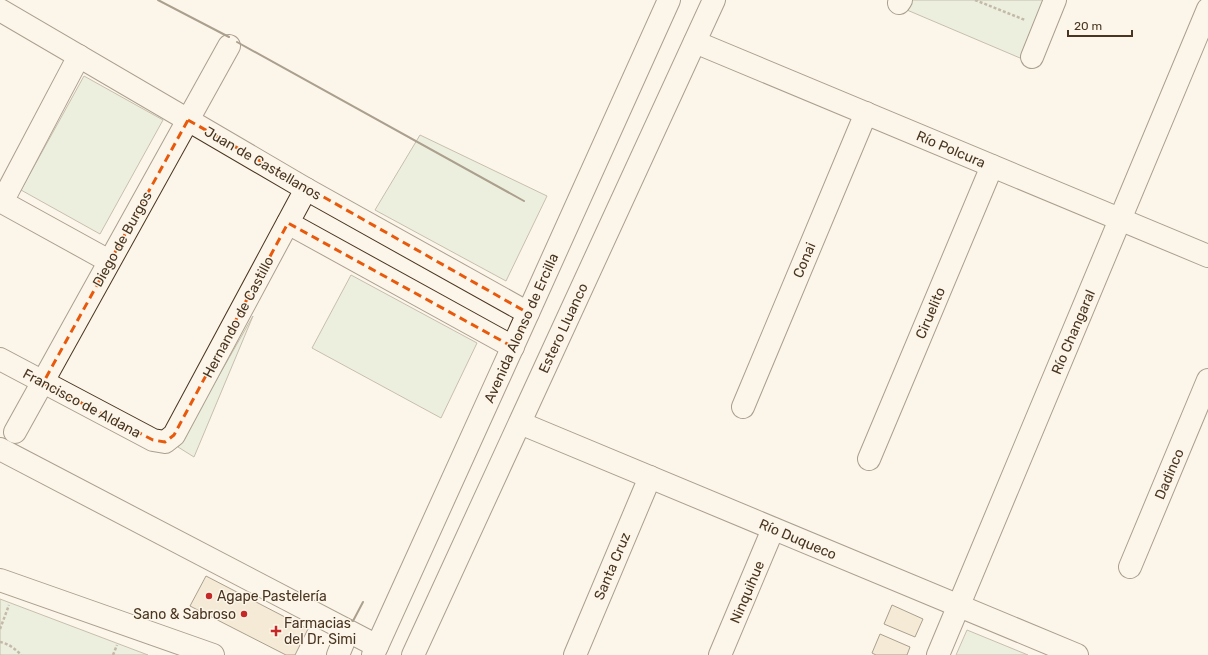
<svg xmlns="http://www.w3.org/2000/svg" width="1208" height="655" font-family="Rubik,sans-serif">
  <rect width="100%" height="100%" fill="#fbf6e9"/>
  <g fill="#dce7d0" stroke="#887966">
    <path d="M 911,0 L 1044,0 L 1020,58 L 907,10 Z"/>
    <path d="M 84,76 L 163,120 L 100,234 L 21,190 Z"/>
    <path d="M 420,135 L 547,196 L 506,281 L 375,210 Z"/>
    <path d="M 351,275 L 477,343 L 441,418 L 312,348 Z"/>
    <path d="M 253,316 L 194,457 L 178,447 Z"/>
    <path d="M 0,599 L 148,655 L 0,655 Z"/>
    <path d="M 967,630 L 1028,655 L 956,655 Z"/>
  </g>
  <g fill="#ecdcbc" stroke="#4a3520">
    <path d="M 206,576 L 308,629 L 295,655 L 286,655 L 190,606 Z"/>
    <path d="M 892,605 L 923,619 L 915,637 L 884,624 Z"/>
    <path d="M 880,634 L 910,647 L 907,655 L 876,655 L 872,653 Z"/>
  </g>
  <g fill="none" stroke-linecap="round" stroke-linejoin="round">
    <g stroke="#4a3520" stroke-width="24">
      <g id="minor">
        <path d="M 899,3 L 901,0"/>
        <path d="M 0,10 L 306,189 L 528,313"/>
        <path d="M 695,42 L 1208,256"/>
        <path d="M 79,56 L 2,202 L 109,261"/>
        <path d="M 1032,57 L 1055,0"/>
        <path d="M 288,223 L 513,347"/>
        <path d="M 0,359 L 153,440 L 165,442 L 174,435 L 306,189"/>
        <path d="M 743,407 L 866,113"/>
        <path d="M 520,423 L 1077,655"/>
        <path d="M 15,432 L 229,46"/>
        <path d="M 0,449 L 377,646"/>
        <path d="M 869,459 L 992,166"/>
        <path d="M 1130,567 L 1208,380"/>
        <path d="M 0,580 L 213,655"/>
        <path d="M 338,655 L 345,638"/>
        <path d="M 413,655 L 714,0"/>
        <path d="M 575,655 L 650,477"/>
        <path d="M 720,655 L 773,529"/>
        <path d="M 938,655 L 1208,9"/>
      </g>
    </g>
    <g stroke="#4a3520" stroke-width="24">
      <path id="major" d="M 373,655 L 528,313 L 669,0"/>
    </g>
    <g stroke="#7f6f5c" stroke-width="2.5" stroke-dasharray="3 2" stroke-linecap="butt">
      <path d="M 975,0 L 1025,20"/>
      <path d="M 0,629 L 9,605"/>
      <path d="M 0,642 C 7,643 16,649 21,655"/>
      <path d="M 113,655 L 117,645"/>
    </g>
    <use href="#minor" stroke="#fbf6e9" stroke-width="22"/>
    <use href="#major" stroke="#fbf6e9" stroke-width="22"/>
    <g stroke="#4a3520" stroke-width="2">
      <path d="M 158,0 L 229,37"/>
      <path d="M 237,42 L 524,201"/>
      <path d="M 348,620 L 353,621 L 363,602"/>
    </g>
  </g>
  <path d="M0 0H1208V655H0ZM 188,120 L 528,313 L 513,347 L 288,223 L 174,435 L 165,442 L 153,440 L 43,383 Z" fill="#fbf6e9" fill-opacity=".55" fill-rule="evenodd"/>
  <path fill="none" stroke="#e8590c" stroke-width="3" stroke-dasharray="8 5" stroke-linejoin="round" d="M 188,120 L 528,313 L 513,347 L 288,223 L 174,435 L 165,442 L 153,440 L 43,383 Z"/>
  <g fill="#c62828" stroke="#fbf6e9" stroke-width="1.5">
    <circle cx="209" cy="596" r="4"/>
    <circle cx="244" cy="614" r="4"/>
    <path d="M274 625h4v4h4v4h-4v4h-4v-4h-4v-4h4z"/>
  </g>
  <g text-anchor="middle" stroke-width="3" stroke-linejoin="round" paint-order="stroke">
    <g font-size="14" fill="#4a3520" stroke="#fbf6e9">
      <text transform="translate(951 149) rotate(23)" y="5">Río Polcura</text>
      <text transform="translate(263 163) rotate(30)" y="5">Juan de Castellanos</text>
      <text transform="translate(122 239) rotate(-61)" y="5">Diego de Burgos</text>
      <text transform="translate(804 260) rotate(-67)" y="5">Conai</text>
      <text transform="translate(930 313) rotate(-67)" y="5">Ciruelito</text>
      <text transform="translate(238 317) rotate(-62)" y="5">Hernando de Castillo</text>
      <text transform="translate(521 328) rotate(-66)" y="5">Avenida Alonso de Ercilla</text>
      <text transform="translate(563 328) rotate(-65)" y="5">Estero Lluanco</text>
      <text transform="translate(1073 332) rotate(-67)" y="5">Río Changaral</text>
      <text transform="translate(82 403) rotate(28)" y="5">Francisco de Aldana</text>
      <text transform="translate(1169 474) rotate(-67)" y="5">Dadinco</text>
      <text transform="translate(798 539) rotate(23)" y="5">Río Duqueco</text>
      <text transform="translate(612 566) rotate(-67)" y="5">Santa Cruz</text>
      <text transform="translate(747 592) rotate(-67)" y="5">Ninquihue</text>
    </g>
    <g font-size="14" fill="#4a3520" stroke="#fbf6e9" text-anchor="start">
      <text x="217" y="601">Agape Pastelería</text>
      <text x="236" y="619" text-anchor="end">Sano &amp; Sabroso</text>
      <text x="284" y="628">Farmacias<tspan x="284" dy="16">del Dr. Simi</tspan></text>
    </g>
  </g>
  <path d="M1068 30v6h64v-6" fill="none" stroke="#4a3520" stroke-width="2"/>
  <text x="1074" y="30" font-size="12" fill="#4a3520" stroke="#fbf6e9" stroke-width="3" paint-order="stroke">20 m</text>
</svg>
